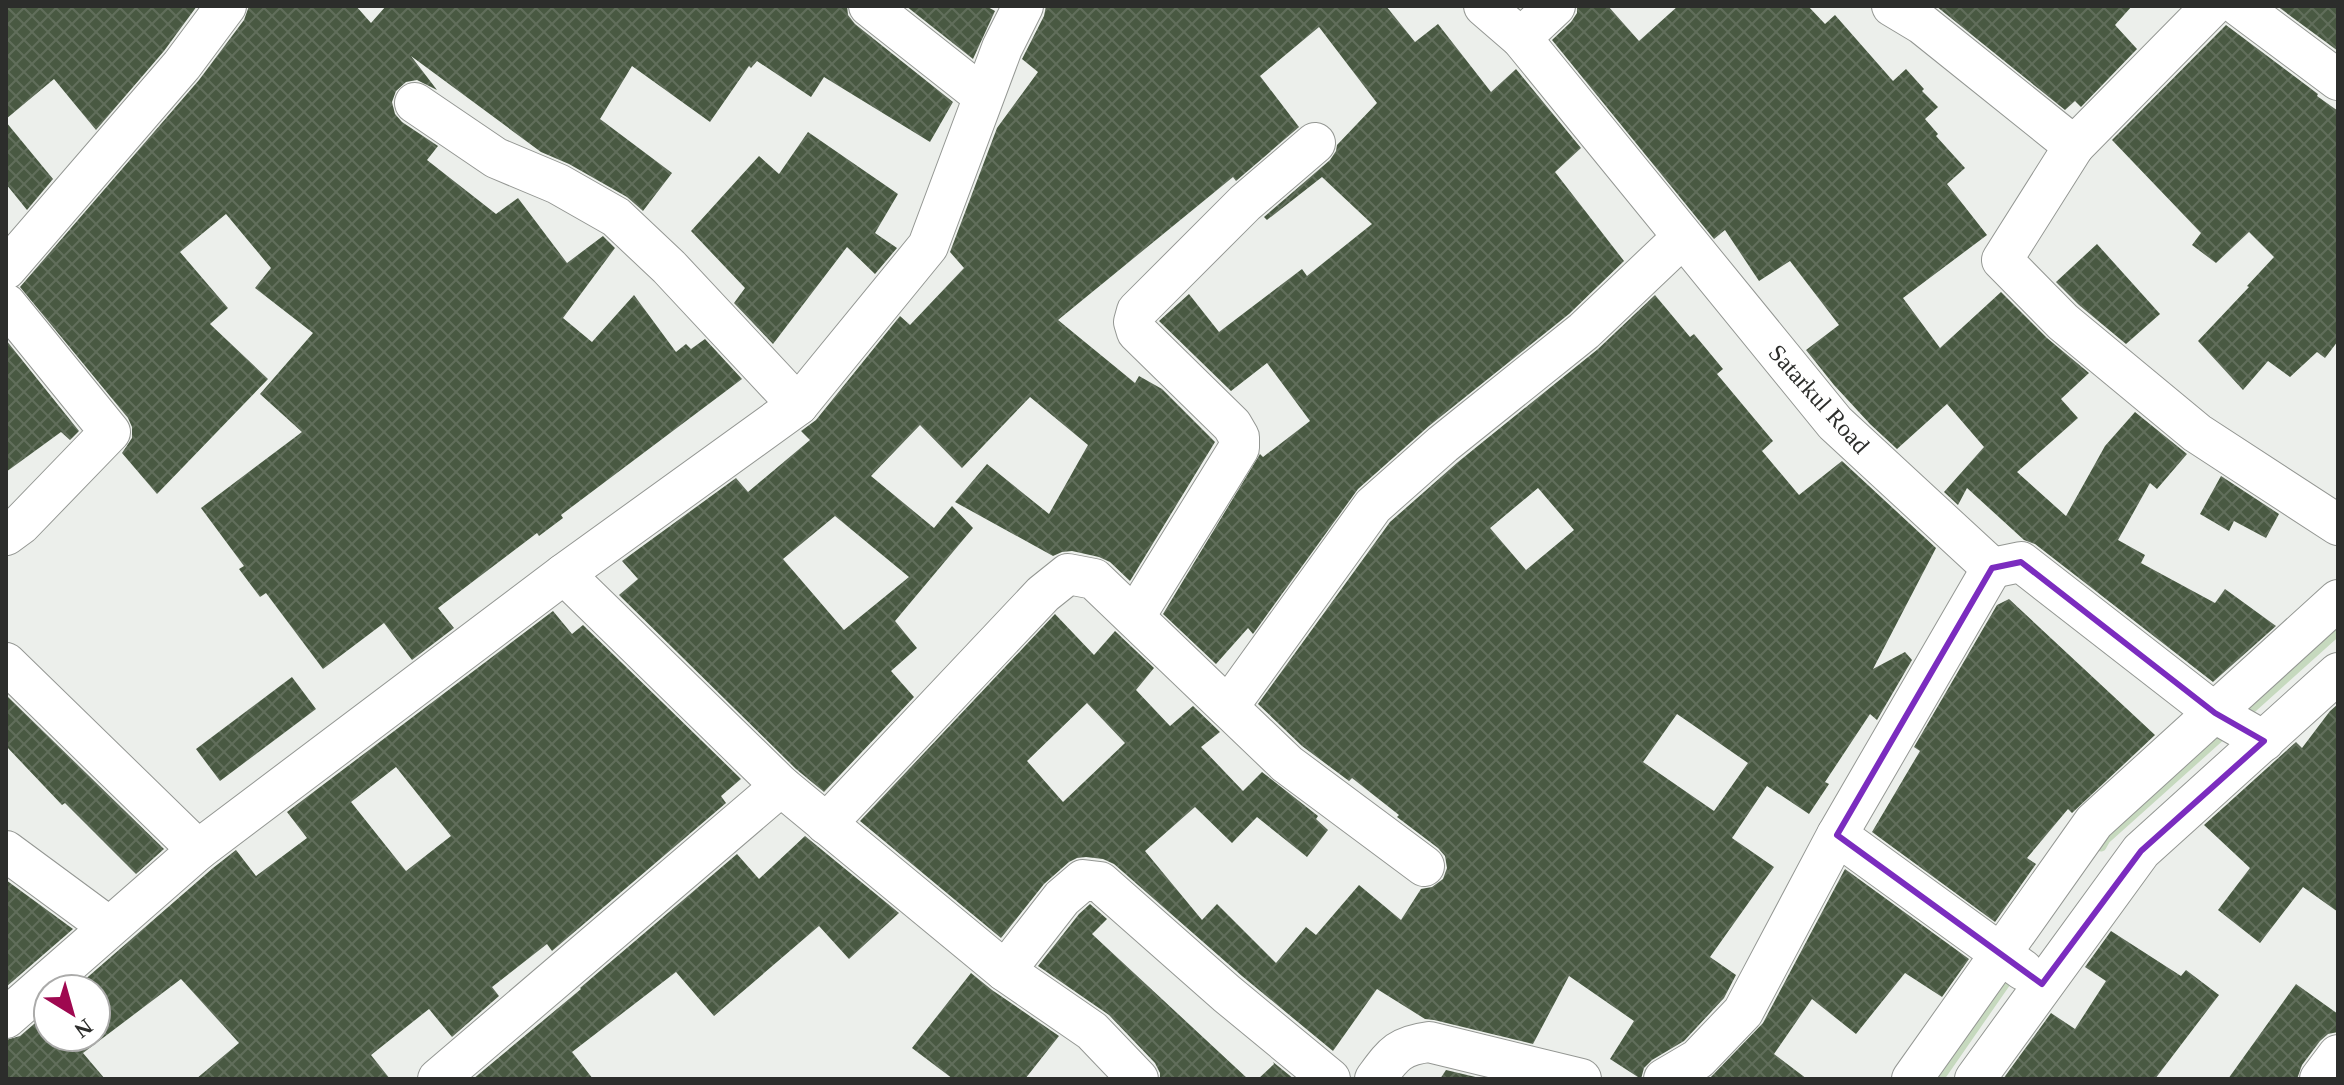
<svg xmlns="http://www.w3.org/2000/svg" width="2344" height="1085" font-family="'Times New Roman',serif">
  <defs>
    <pattern id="building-cross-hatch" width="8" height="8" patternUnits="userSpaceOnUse" patternTransform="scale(2)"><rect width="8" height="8" fill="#495942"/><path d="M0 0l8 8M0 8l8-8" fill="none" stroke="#616e5b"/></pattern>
  </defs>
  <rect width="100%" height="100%" fill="#ecefeb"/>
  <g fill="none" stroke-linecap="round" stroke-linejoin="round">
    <g stroke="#c6d9be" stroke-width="11">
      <path d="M 2101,846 L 2105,839 L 2338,630"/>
      <path d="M 1938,1079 L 2013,971"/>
    </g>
  </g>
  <g fill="url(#building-cross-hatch)" fill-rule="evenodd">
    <path d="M 6,6 L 197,6 L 164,51 L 96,130 L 54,79 L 6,119 Z"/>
    <path d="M 249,6 L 356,6 L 371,23 L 386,6 L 847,6 L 848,15 L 855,24 L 953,102 L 930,142 L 824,77 L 811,97 L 757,61 L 751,68 L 749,66 L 710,122 L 632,66 L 600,119 L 672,173 L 643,211 L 627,197 L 569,164 L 541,152 L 411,56 L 437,90 L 417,80 L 406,82 L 396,91 L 392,102 L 395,114 L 402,122 L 438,146 L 427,160 L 496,214 L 518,198 L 567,263 L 603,236 L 615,248 L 563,318 L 592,342 L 634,295 L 676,352 L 686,344 L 691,349 L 705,339 L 742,379 L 561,515 L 563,518 L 539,536 L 537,533 L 438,608 L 454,628 L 412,660 L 384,623 L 323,669 L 266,593 L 260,597 L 239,569 L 244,566 L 201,508 L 302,432 L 260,394 L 313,333 L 255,288 L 271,268 L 226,214 L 180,252 L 228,308 L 210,324 L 268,379 L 157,494 L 122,453 L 132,438 L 132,427 L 128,418 L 20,287 L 199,80 L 244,20 Z"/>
    <path d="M 906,6 L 986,6 L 995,11 L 973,59 Z"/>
    <path d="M 1046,6 L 1386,6 L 1415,42 L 1438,24 L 1491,92 L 1516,69 L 1581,148 L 1555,172 L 1624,261 L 1569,314 L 1429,426 L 1358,489 L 1253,634 L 1248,628 L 1216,664 L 1163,614 L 1260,454 L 1263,457 L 1310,421 L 1267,363 L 1231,391 L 1159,321 L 1189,294 L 1219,332 L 1302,269 L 1307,276 L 1372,224 L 1322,177 L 1267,220 L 1264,217 L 1330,160 L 1336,151 L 1337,145 L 1377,103 L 1319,27 L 1260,76 L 1299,127 L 1236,181 L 1233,177 L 1058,320 L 1135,383 L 1139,376 L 1162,389 L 1215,442 L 1130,581 L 1110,562 L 1099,557 L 1072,551 L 1062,552 L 1053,556 L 955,502 L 987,464 L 1049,514 L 1088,445 L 1030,397 L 962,468 L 920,425 L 871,476 L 934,528 L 952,506 L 973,528 L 895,621 L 917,648 L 891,671 L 914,697 L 824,792 L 796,769 L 619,595 L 638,579 L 622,561 L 736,478 L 748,492 L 810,440 L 801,431 L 816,420 L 900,316 L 910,325 L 964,268 L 950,252 L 997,128 L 1038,72 L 1022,59 L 1044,16 ZM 835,516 L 909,577 L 844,630 L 783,559 Z"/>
    <path d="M 1577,6 L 1608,6 L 1639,41 L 1678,6 L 1808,6 L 1825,24 L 1835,15 L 1893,81 L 1906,69 L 1924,89 L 1922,91 L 1938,107 L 1925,119 L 1938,134 L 1936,136 L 1965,168 L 1947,184 L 1987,235 L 1903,298 L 1940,348 L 2001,292 L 2047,338 L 2089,373 L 2061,399 L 2078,418 L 2017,472 L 2066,516 L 2105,446 L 2135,412 L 2187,454 L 2157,489 L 2150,483 L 2118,540 L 2145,555 L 2141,563 L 2215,603 L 2225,589 L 2276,626 L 2213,682 L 2035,544 L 2024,540 L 1967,488 L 1958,505 L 1944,492 L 1984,447 L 1947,404 L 1897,449 L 1870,424 L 1834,385 L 1806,350 L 1839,325 L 1790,261 L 1759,281 L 1725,230 L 1714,239 L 1552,40 L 1571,22 L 1577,13 Z"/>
    <path d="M 1936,6 L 2132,6 L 2115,25 L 2137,49 L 2081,107 L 2075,101 L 2065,110 Z"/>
    <path d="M 2277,6 L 2338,6 L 2338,51 Z"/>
    <path d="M 2226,25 L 2318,94 L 2317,96 L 2338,111 L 2338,341 L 2325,358 L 2317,352 L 2290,377 L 2268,361 L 2243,390 L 2198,341 L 2249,287 L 2247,286 L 2274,257 L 2249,232 L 2216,263 L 2192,245 L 2201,233 L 2112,140 Z"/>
    <path d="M 6,122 L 53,179 L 27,210 L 6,184 Z"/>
    <path d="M 808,132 L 898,194 L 875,233 L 897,248 L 875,274 L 847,247 L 773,344 L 734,303 L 745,288 L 691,231 L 759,156 L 779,174 Z"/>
    <path d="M 2097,244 L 2160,314 L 2126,344 L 2079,305 L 2056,282 Z"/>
    <path d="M 1655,295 L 1690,337 L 1694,334 L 1723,369 L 1717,374 L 1773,441 L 1762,451 L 1799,495 L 1842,461 L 1936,548 L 1873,669 L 1905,652 L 1912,660 L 1877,720 L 1870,714 L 1825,782 L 1829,784 L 1809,814 L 1767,786 L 1732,838 L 1774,867 L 1710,957 L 1736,975 L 1724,998 L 1684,1041 L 1652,1060 L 1644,1068 L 1641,1079 L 1610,1059 L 1634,1021 L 1569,976 L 1533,1044 L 1434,1020 L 1425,1019 L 1377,989 L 1333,1051 L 1242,976 L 1114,864 L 1103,859 L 1086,857 L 1077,858 L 1069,862 L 1044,884 L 1001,938 L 860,821 L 1055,614 L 1094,655 L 1115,631 L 1154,668 L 1136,690 L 1170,726 L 1193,706 L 1220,732 L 1201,747 L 1243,791 L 1262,772 L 1318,816 L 1316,819 L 1328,830 L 1307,857 L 1257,817 L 1232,843 L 1195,807 L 1145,851 L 1202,920 L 1217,904 L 1276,963 L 1306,927 L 1316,935 L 1359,885 L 1401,920 L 1421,889 L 1432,887 L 1443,879 L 1447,868 L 1445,856 L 1438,848 L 1397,817 L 1399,815 L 1352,778 L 1349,781 L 1302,746 L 1258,704 L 1390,522 L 1458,462 L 1598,349 ZM 1538,488 L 1574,530 L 1526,570 L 1490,528 ZM 1087,703 L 1125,743 L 1063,802 L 1027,761 ZM 1677,714 L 1748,763 L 1714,811 L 1643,762 Z"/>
    <path d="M 6,340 L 79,431 L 70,440 L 61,432 L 6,472 Z"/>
    <path d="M 2221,476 L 2279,514 L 2266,538 L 2234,521 L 2229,531 L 2200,514 Z"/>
    <path d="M 2009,599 L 2155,735 L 2072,813 L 2068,809 L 2027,858 L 2036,864 L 1995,922 L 1872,832 L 1920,751 L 1914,747 L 1997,605 Z"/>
    <path d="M 553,611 L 572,634 L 583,625 L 741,779 L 721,796 L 726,803 L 552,951 L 547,944 L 492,987 L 499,996 L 452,1037 L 429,1009 L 371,1055 L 390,1079 L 196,1079 L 239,1043 L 181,979 L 83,1053 L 105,1079 L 6,1079 L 6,1040 L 20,1036 L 48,1012 L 48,1037 L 96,1037 L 96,989 L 74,989 L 213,868 L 236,850 L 256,876 L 307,838 L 287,812 ZM 396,767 L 451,836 L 406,871 L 351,802 Z"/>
    <path d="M 292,677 L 316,709 L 220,781 L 196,749 Z"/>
    <path d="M 6,695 L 164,849 L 136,874 L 65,803 L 62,805 L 6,746 Z"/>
    <path d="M 2338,704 L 2338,912 L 2303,887 L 2260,943 L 2218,910 L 2250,868 L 2204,825 L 2296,742 L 2302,748 L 2330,711 Z"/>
    <path d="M 805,836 L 899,913 L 849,959 L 819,926 L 714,1016 L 676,972 L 572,1052 L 593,1079 L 473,1079 L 581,989 L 580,988 L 737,854 L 759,879 Z"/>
    <path d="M 1845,869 L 1969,959 L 1942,997 L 1905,973 L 1856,1034 L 1812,999 L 1774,1054 L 1807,1079 L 1709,1079 L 1763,1023 Z"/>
    <path d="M 6,880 L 73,929 L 6,987 Z"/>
    <path d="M 1090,904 L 1107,919 L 1092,934 L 1248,1079 L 1160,1079 L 1160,1073 L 1155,1063 L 1109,1015 L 1038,966 L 1079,914 Z"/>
    <path d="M 2111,931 L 2181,976 L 2186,970 L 2219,995 L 2155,1079 L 2003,1079 L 2051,1013 L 2075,1029 L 2106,981 L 2085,967 Z"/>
    <path d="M 971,973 L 992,990 L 1059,1036 L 1025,1079 L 953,1079 L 912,1048 Z"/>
    <path d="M 2296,984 L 2338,1014 L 2338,1032 L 2328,1034 L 2320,1041 L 2302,1065 L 2297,1079 L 2228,1079 Z"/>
    <path d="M 1273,1062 L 1294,1079 L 1258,1079 L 1274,1064 Z"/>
    <path d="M 1446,1070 L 1484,1079 L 1440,1079 Z"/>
  </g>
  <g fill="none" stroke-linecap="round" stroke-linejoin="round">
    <g stroke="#949793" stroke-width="42">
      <g id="minor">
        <path d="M 869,6 L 983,96"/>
        <path d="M 1484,6 L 1521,38 L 1835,423 L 1992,568 L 2021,562 L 2215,713 L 2264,741"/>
        <path d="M 1892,6 L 1922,24 L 2074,146 L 2212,6"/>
        <path d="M 2239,6 L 2338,80"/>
        <path d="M 1521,38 L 1555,6"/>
        <path d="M 415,103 L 496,158 L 558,184 L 616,217 L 669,267 L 798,405"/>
        <path d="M 2074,146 L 2002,260 L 2063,322 L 2197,433 L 2338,525"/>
        <path d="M 6,269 L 182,65 L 226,6"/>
        <path d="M 6,304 L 110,432 L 21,524 L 6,535"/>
        <path d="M 564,574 L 781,786 L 1005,971 L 1092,1031 L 1138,1079"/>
        <path d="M 1135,616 L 1239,448 L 1239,437 L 1232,425 L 1137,332 L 1134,322 L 1137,311 L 1245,203 L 1315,143"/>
        <path d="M 6,663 L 198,850"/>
        <path d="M 1228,707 L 1373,506 L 1443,444 L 1584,331 L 1682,238"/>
        <path d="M 826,824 L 1043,594 L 1068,574 L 1094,579 L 1287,764 L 1424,866"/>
        <path d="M 1837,835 L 2023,970"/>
        <path d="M 6,851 L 109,927"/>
        <path d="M 1005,971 L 1062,898 L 1083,880 L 1100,882 L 1227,994 L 1330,1079"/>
        <path d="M 6,1018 L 198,850 L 564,574 L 798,405 L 928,246 L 1002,48 L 1023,6"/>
        <path d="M 438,1079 L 781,786"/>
        <path d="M 1375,1079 C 1393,1055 1398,1046 1429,1042 L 1581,1079"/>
        <path d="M 1664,1079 L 1698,1059 L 1743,1012 L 1837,835 L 1992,568"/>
        <path d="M 1912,1079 L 2094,822 L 2338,600"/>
        <path d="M 1975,1079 L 2141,851 L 2338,673"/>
        <path d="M 2320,1079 L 2338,1055"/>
      </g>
    </g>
    <use href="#minor" stroke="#fff" stroke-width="40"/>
  </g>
  <path fill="none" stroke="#7b2cbf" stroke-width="6" stroke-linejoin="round" d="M 2021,562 L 2215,713 L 2264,741 L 2141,851 L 2042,984 L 1837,835 L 1992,568 Z"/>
  <g text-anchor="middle" stroke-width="8" stroke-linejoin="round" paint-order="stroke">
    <g font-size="24" fill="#2c2d2b" stroke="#fff">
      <text transform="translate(1819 399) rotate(48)" y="8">Satarkul Road</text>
    </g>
  </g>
  <rect width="2344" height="1085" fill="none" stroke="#2c2d2b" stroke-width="16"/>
  <g transform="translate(72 1013) rotate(143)"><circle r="38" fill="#ffffff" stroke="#ababaa" stroke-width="2"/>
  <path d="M0-6L14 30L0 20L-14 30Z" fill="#9f0850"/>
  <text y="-12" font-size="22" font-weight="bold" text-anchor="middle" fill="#2c2d2b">N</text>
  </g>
</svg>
